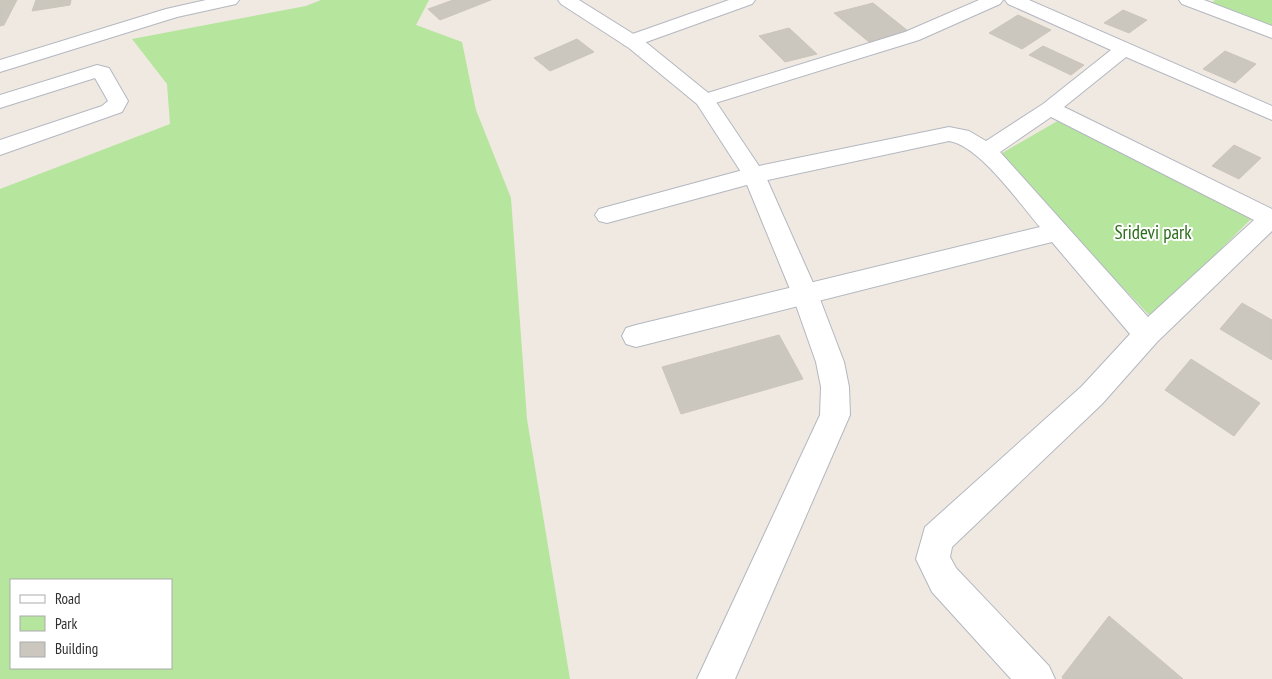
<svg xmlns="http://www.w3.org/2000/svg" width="1272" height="679" font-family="'PT Sans Narrow',sans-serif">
  <rect width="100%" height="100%" fill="#efe9e1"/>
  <g fill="#b6e59e" fill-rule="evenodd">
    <path d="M 321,0 L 429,0 L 416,25 L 462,42 L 476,110 L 511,198 L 527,419 L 570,679 L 0,679 L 0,189 L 170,124 L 167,84 L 132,39 L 306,6 ZM 11,580 L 171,580 L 171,668 L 11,668 Z"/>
    <path d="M 1215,0 L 1272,0 L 1272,26 L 1211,3 Z"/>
    <path d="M 1061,119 L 1254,216 L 1152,318 L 997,156 Z"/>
  </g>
  <g fill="#cbc7bf" stroke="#cbc5ba">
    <path d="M 0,0 L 17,0 L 4,25 L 0,26 Z"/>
    <path d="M 36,0 L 71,0 L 70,5 L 32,11 Z"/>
    <path d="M 453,0 L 491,0 L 440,20 L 428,9 Z"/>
    <path d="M 873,3 L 908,31 L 869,42 L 834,13 Z"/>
    <path d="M 1123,10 L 1147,20 L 1129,33 L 1104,23 Z"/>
    <path d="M 1018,15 L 1051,30 L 1022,49 L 989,33 Z"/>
    <path d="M 789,28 L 817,54 L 785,62 L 759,36 Z"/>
    <path d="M 577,39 L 594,52 L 550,71 L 534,58 Z"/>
    <path d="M 1043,46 L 1084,65 L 1071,75 L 1029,55 Z"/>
    <path d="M 1225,51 L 1256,64 L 1235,83 L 1203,69 Z"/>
    <path d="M 1234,145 L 1261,158 L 1239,179 L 1212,166 Z"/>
    <path d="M 1242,303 L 1272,320 L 1272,360 L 1220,329 Z"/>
    <path d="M 779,335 L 803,379 L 681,414 L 662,367 Z"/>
    <path d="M 1191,359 L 1260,403 L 1234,436 L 1165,390 Z"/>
    <path d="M 1109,616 L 1183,679 L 1063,679 L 1062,677 Z"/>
  </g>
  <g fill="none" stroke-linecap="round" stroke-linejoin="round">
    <g stroke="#b4b7c1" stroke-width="2">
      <g id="street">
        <path d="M 206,0 L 239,0 L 236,4 L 177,17 L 0,72 L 0,60 L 166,9 Z"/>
        <path d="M 729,0 L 755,0 L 752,4 L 638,45 L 631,47 L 624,45 L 622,41 L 624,37 Z"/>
        <path d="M 979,0 L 1003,0 L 1000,4 L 919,40 L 712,104 L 705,106 L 698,104 L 695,100 L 698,96 L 905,32 Z"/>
        <path d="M 1005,0 L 1029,0 L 1272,106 L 1272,120 L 1126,57 L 1064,107 L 1272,209 L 1272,231 L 1157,342 L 1102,404 L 952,547 L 950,557 L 956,568 L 1049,666 L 1055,679 L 1011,679 L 932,592 L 916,559 L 925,527 L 1082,386 L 1130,334 L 1052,242 L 636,347 L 626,344 L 622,336 L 626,328 L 636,325 L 1040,227 C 1019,203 980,146 949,141 L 754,183 L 607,223 L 599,221 L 595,215 L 599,209 L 754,167 L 949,127 L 969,131 L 986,141 L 1043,104 L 1111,50 L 1008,4 ZM 1051,117 L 1254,220 L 1148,317 L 1000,152 Z"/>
        <path d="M 1179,0 L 1204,0 L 1272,26 L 1272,38 L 1182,4 Z"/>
        <path d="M 97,65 L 109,68 L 128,101 L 122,112 L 0,155 L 0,140 L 102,106 L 108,101 L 95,78 L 0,108 L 0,95 Z"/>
      </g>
    </g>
    <g stroke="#b4b7c1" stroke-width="2">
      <path id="secondary" d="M 558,0 L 579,0 L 643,40 L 712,96 L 765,175 L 818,294 L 844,362 L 849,387 L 850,415 L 735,679 L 697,679 L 820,415 L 821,387 L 816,362 L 792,294 L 743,175 L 697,104 L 629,48 L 561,4 Z"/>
    </g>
    <use href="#street" fill="#fff" fill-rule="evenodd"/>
    <use href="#secondary" fill="#fff" fill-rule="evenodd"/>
  </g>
  <g text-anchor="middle" stroke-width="4" stroke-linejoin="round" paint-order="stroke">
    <g font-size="19" fill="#2c6e1b" stroke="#fff">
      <text x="1153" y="239">Sridevi park</text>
    </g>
  </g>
  <rect x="10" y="579" width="162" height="90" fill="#ffffff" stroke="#ababab"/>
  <rect x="20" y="595" width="25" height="8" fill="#ffffff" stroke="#ababab"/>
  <text x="55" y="604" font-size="15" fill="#2e2e2e">Road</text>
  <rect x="20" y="616" width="25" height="15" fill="#b6e59e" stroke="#ababab"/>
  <text x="55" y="629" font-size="15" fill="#2e2e2e">Park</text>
  <rect x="20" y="642" width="25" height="15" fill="#cbc7bf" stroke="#ababab"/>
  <text x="55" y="654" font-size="15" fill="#2e2e2e">Building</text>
</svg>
